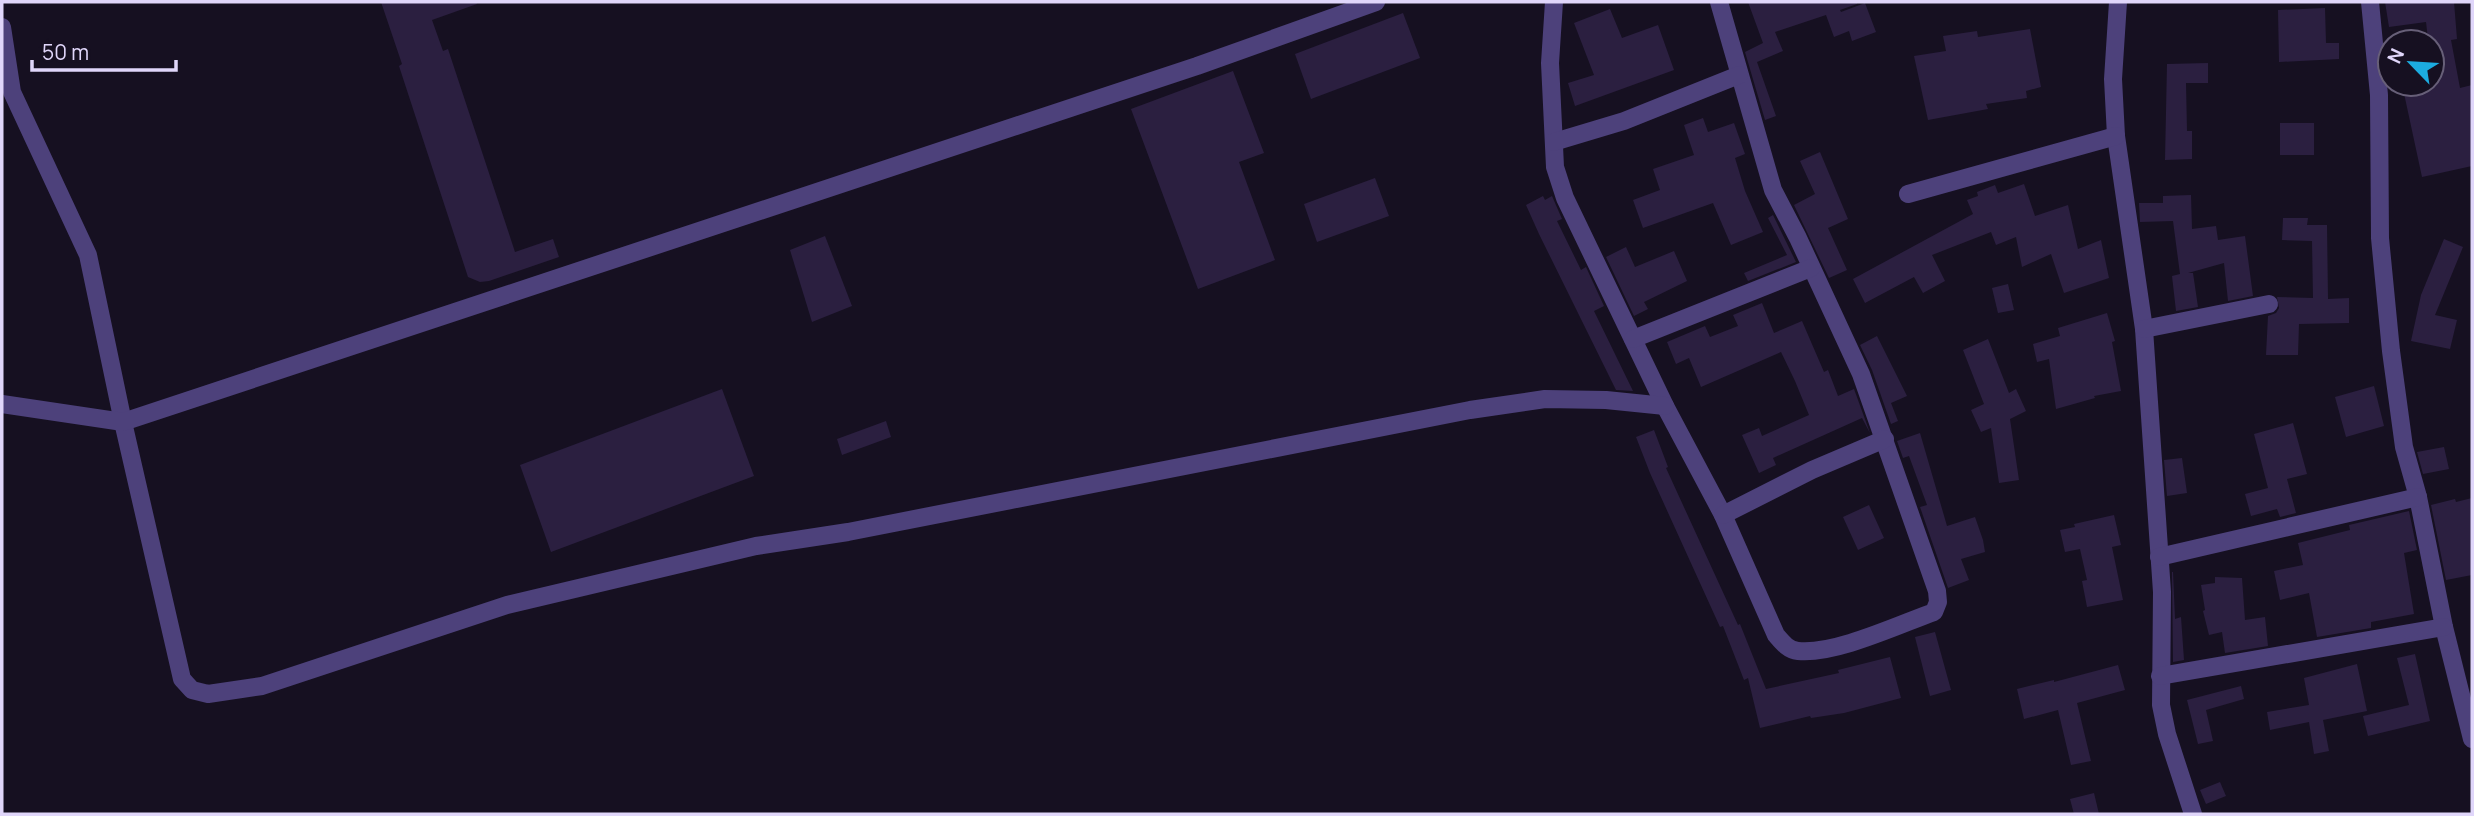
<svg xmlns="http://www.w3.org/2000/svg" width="2474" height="816" font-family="Manrope,sans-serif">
  <rect width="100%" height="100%" fill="#161021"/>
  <g fill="#2b1f40">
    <path d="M 381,2 L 476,2 L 477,4 L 432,20 L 443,51 L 448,49 L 515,252 L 553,239 L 559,257 L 489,281 L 480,282 L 468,277 L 399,66 L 402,64 Z"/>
    <path d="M 1748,2 L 1857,2 L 1857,4 L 1840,10 L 1841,12 L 1865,3 L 1876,32 L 1852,41 L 1849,31 L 1834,37 L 1826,15 L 1775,32 L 1783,51 L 1757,62 L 1776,116 L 1765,120 L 1745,52 L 1763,43 Z"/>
    <path d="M 2385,2 L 2454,2 L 2457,39 L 2451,40 L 2460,88 L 2472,85 L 2472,166 L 2422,177 L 2402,84 L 2432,84 L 2432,39 L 2428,39 L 2426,22 L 2389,27 Z"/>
    <path d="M 2325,8 L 2326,43 L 2339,43 L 2339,59 L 2279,62 L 2278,10 Z"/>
    <path d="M 1610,9 L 1622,38 L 1658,25 L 1674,70 L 1575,106 L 1568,83 L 1594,75 L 1574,23 Z"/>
    <path d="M 1403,13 L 1420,58 L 1311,99 L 1295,54 Z"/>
    <path d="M 2030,29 L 2041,87 L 2026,91 L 2027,98 L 1986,104 L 1988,109 L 1928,120 L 1914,56 L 1946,51 L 1943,36 L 1977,31 L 1978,37 Z"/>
    <path d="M 2208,63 L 2208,83 L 2186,83 L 2187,131 L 2192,131 L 2192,159 L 2165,160 L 2167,64 Z"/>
    <path d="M 1233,71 L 1264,153 L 1239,162 L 1275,260 L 1198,289 L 1131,109 Z"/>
    <path d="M 1703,118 L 1708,132 L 1734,123 L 1745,154 L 1735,158 L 1745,191 L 1763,232 L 1731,245 L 1713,203 L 1643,228 L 1633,200 L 1660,190 L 1653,169 L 1694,155 L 1684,125 Z"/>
    <rect x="2280" y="123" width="34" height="32"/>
    <path d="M 1820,152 L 1848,219 L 1828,228 L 1847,270 L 1829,278 L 1794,205 L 1815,194 L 1800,161 Z"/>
    <path d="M 1375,178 L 1389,216 L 1317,242 L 1304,204 Z"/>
    <path d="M 2024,184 L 2035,216 L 2068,205 L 2078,249 L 2101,240 L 2109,278 L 2064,293 L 2051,254 L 2022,267 L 2016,237 L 1996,245 L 1991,232 L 1932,255 L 1945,281 L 1923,293 L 1914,277 L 1865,303 L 1853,279 L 1973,214 L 1967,200 L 1978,196 L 1977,192 L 1995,185 L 1998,193 Z"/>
    <path d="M 2191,195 L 2192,229 L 2216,226 L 2218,240 L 2245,236 L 2253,296 L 2228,301 L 2224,263 L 2188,273 L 2193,273 L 2198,307 L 2176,311 L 2172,276 L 2180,274 L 2173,221 L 2140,222 L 2139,203 L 2163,203 L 2163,196 Z"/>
    <path d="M 1543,196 L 1545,200 L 1552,196 L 1562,219 L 1557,221 L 1581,270 L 1586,267 L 1604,306 L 1594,311 L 1633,391 L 1616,390 L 1539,234 L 1526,205 Z"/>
    <path d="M 1773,215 L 1796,262 L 1748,281 L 1744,273 L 1787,255 L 1768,218 Z"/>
    <path d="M 2283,218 L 2308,218 L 2307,225 L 2327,225 L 2328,299 L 2349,298 L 2349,323 L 2299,324 L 2298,355 L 2266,355 L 2268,316 L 2276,313 L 2279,308 L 2277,297 L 2313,298 L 2312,241 L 2282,240 Z"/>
    <path d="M 825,236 L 852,306 L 812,322 L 790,250 Z"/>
    <path d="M 2444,239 L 2463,247 L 2435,315 L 2457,320 L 2450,349 L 2411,341 L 2421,295 Z"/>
    <path d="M 1626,247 L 1635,267 L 1674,251 L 1687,281 L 1644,302 L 1648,309 L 1634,316 L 1606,257 Z"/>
    <path d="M 2008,284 L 2014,310 L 1998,313 L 1992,288 Z"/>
    <path d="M 1762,303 L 1774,333 L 1802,321 L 1824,372 L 1828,370 L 1838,396 L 1854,389 L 1870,433 L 1862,418 L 1773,458 L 1776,465 L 1759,473 L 1742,435 L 1759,428 L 1762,436 L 1809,415 L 1795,381 L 1781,352 L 1701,387 L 1689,358 L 1676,364 L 1667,342 L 1705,326 L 1710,337 L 1738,326 L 1733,315 Z"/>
    <path d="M 2107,313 L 2115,341 L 2112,342 L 2121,391 L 2094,396 L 2095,398 L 2056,409 L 2049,359 L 2037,362 L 2033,344 L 2060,336 L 2058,328 Z"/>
    <path d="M 1877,336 L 1907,396 L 1891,403 L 1898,421 L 1891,424 L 1872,370 L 1860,345 Z"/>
    <path d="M 1988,339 L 2009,393 L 2016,389 L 2026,411 L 2010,419 L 2019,480 L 1999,483 L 1991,428 L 1981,432 L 1971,410 L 1984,404 L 1963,350 Z"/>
    <path d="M 2374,386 L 2384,426 L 2346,437 L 2335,397 Z"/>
    <path d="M 722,389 L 754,476 L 551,552 L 520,465 Z"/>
    <path d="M 886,421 L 891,437 L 842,455 L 837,439 Z"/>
    <path d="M 2293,423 L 2307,474 L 2287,479 L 2296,513 L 2280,517 L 2277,509 L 2251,516 L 2245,494 L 2268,488 L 2254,434 Z"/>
    <path d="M 1654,430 L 1668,467 L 1666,468 L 1738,625 L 1740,624 L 1766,689 L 1839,673 L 1838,670 L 1890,657 L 1901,698 L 1844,713 L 1811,718 L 1810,716 L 1760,728 L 1748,678 L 1744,680 L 1723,626 L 1720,627 L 1650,473 L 1636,437 Z"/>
    <path d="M 1920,433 L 1947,526 L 1975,517 L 1983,540 L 1985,552 L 1961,559 L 1969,580 L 1948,588 L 1920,507 L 1927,505 L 1909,456 L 1903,458 L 1897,441 Z"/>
    <path d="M 2444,447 L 2449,469 L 2423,474 L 2417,452 Z"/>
    <path d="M 2182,458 L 2187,493 L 2167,496 L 2164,460 Z"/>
    <path d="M 2472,498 L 2472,575 L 2446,580 L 2431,505 L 2455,499 L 2456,502 Z"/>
    <path d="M 1869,505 L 1884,538 L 1858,550 L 1843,517 Z"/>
    <path d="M 2409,511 L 2417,550 L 2404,553 L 2414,614 L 2371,622 L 2371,628 L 2317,637 L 2309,593 L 2280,600 L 2274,571 L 2303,565 L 2298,543 L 2350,530 L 2349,525 Z"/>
    <path d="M 2114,515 L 2121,545 L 2112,547 L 2123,600 L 2087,607 L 2082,581 L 2087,580 L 2080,549 L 2065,552 L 2060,530 L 2075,527 L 2074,524 Z"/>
    <path d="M 2172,572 L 2173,572 L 2175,619 L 2181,617 L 2184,660 L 2173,662 Z"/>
    <path d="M 2215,577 L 2242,578 L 2245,620 L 2265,617 L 2268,646 L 2225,653 L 2222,632 L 2209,635 L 2203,611 L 2205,610 L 2201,585 L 2215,583 Z"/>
    <path d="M 1935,632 L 1951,690 L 1930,696 L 1915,637 Z"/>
    <path d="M 2415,654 L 2430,721 L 2368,736 L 2363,716 L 2409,705 L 2397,658 Z"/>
    <path d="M 2357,664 L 2367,711 L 2323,720 L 2329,751 L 2314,754 L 2309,722 L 2270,730 L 2267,712 L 2309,705 L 2304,678 Z"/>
    <path d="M 2118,665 L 2125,690 L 2077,703 L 2091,761 L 2071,765 L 2058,710 L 2024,719 L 2017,689 L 2054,680 L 2054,682 Z"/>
    <path d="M 2241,686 L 2244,699 L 2206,710 L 2213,741 L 2198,744 L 2187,700 Z"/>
    <path d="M 2220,782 L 2226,796 L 2206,804 L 2200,790 Z"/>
    <path d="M 2094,793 L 2099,814 L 2074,814 L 2070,799 Z"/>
  </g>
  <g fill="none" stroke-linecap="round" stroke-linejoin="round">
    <g stroke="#4d417b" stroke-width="18">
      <path d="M 1554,2 L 1550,63 L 1555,167 L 1565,198 L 1665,406 L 1723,515 L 1776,635 C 1782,642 1788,650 1798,651 C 1834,655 1898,625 1934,612 L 1938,602 L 1937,591 L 1861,374 L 1798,238 L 1773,190 L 1719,2"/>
      <path d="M 2118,2 L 2113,79 L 2116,136 L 2144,329 L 2162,592 L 2161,705 L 2167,734 L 2193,814"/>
      <path d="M 2370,2 L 2379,95 L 2380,238 L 2391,351 L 2404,447 L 2418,497 L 2444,627 L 2472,739"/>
      <path d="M 2,27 L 12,92 L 88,255 L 123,422 L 182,679 L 192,690 L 208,694 L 262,686 L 507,605 L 756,546 L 848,532 L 1470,410 L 1545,399 L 1606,400 L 1665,406"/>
      <path d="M 1554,142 L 1624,121 L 1739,75"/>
      <path d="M 1908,194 L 2116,136"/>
      <path d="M 2144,329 L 2269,304"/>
      <path d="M 1633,339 L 1811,268"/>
      <path d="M 2,404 L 123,422 L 1197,66 L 1376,2"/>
      <path d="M 1723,515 L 1812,470 L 1885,439"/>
      <path d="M 2159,557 L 2418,497"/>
      <path d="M 2160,676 L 2444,627"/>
    </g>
  </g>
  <rect width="2474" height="816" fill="none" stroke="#e0d6fa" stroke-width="7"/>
  <g transform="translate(2411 63) rotate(295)"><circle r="33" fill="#161021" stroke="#675f78" stroke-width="2"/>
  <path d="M0-5L12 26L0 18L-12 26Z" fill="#1cace0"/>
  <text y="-10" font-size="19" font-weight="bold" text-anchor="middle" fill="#e0d6fa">N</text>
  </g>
  <path d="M32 60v10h144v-10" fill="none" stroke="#e0d6fa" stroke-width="3.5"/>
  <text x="42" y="60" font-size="21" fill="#e0d6fa" stroke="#161021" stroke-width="5" paint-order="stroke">50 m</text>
</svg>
